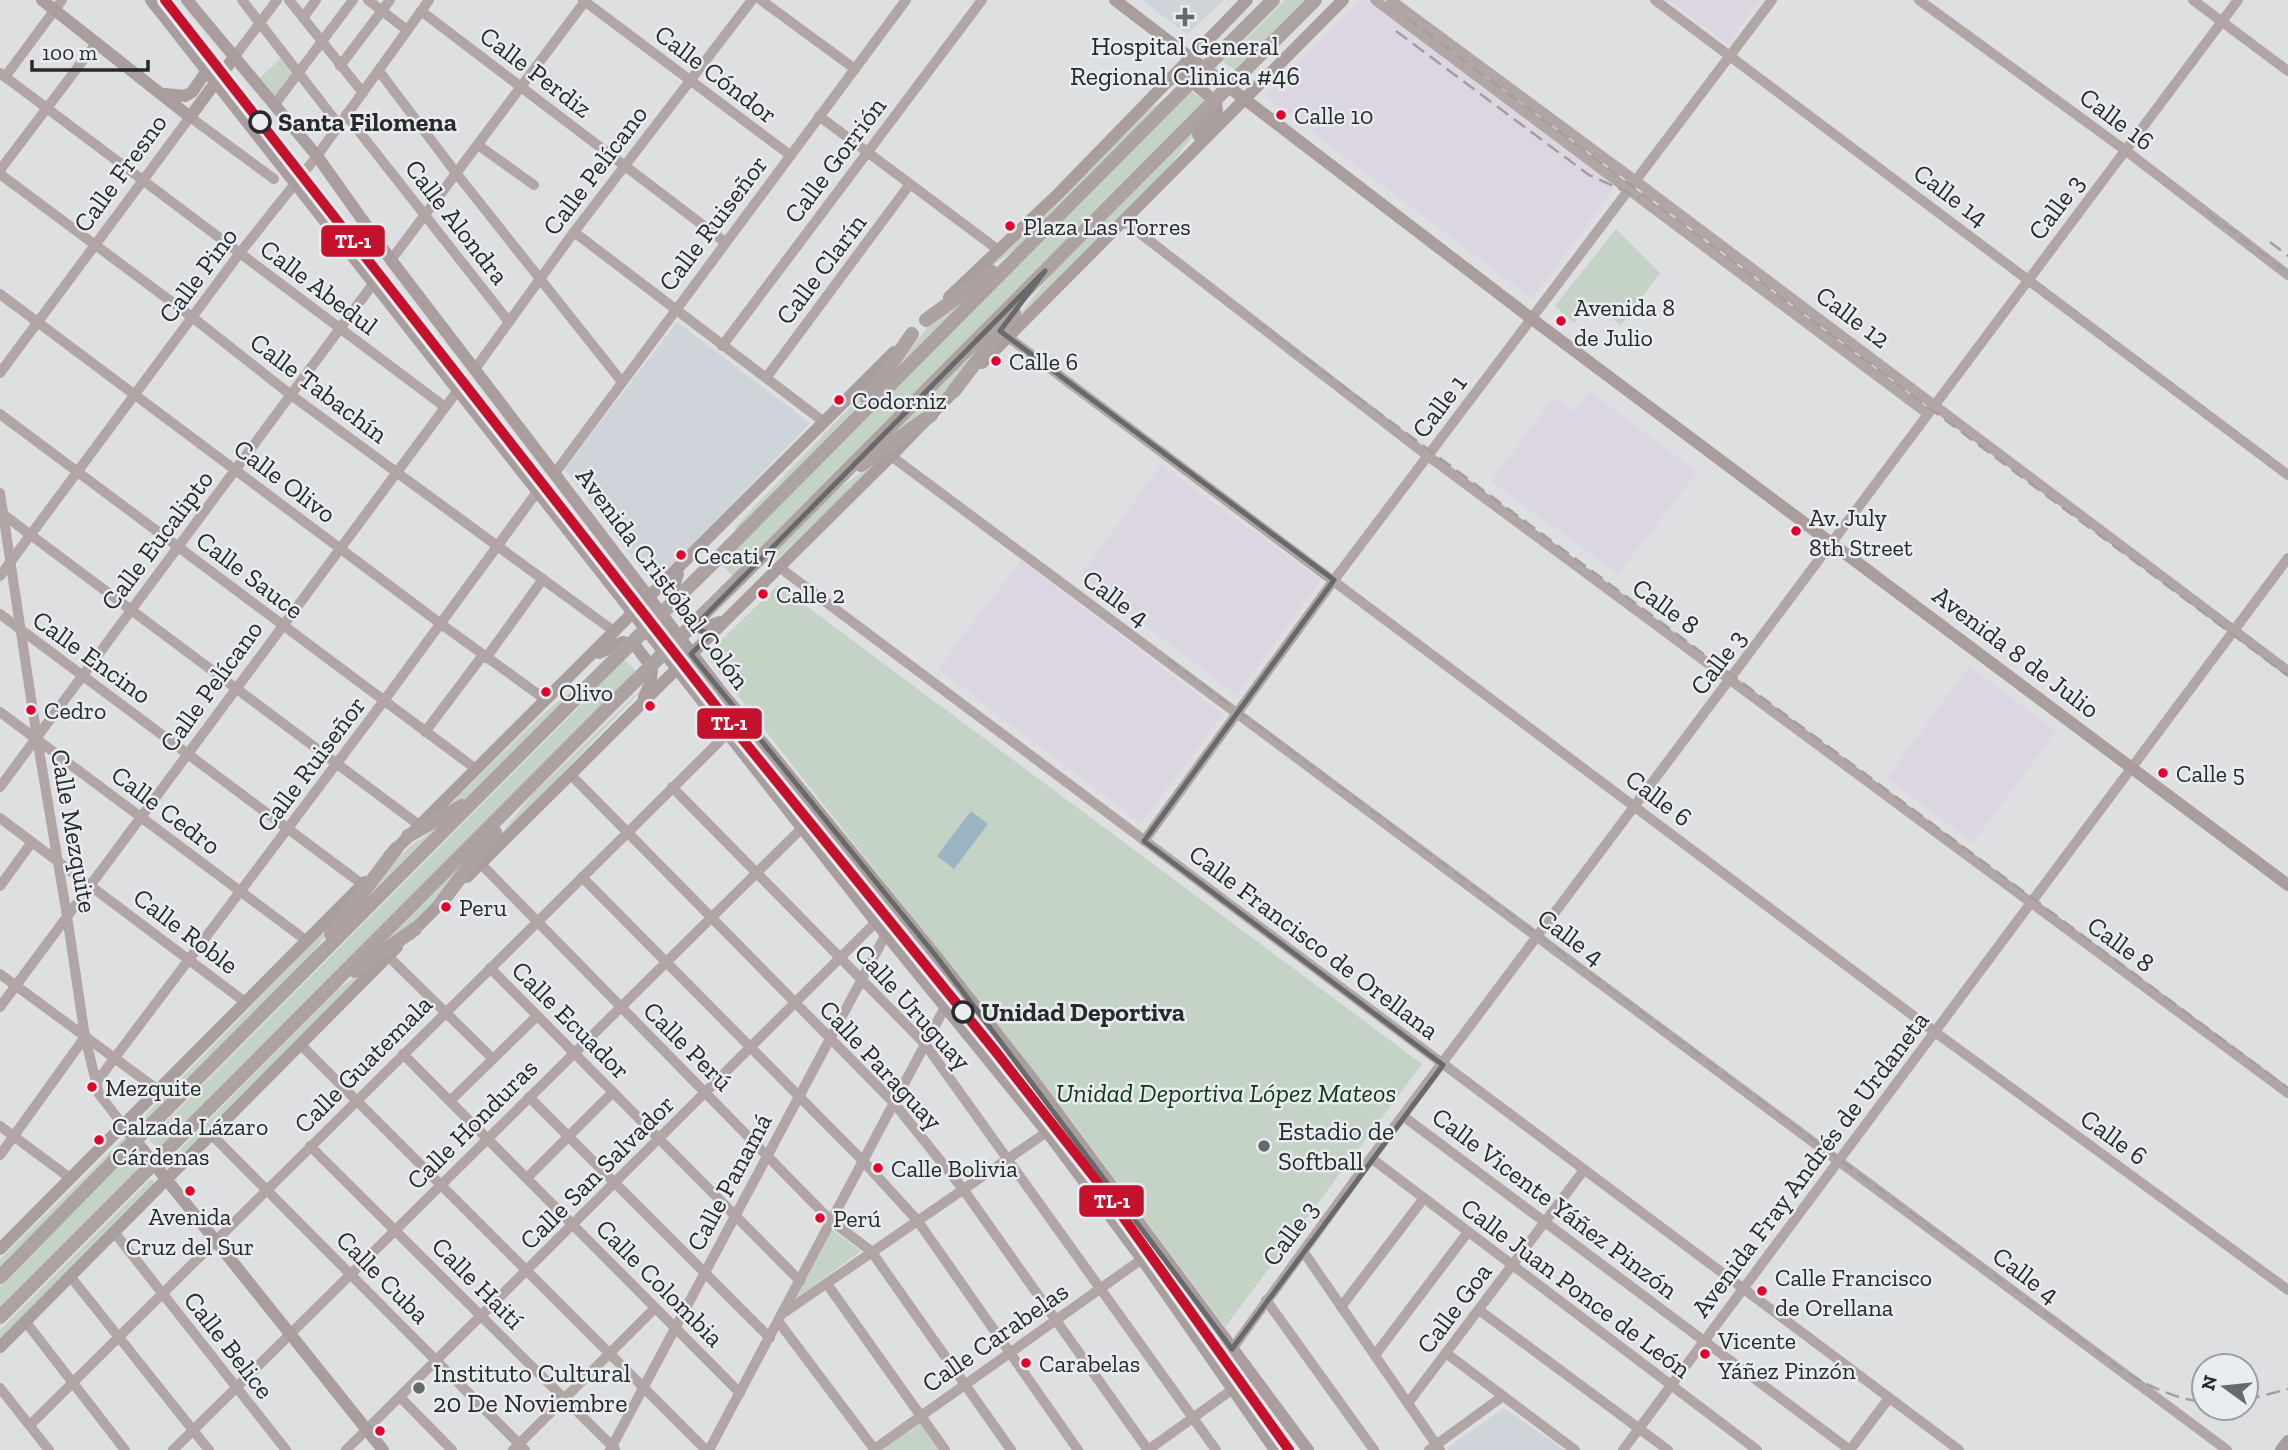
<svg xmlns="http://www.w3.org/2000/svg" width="2288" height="1450" font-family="'Zilla Slab',serif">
  <rect width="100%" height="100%" fill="#dddfe1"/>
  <g fill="#dcd6e2">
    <path d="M 1361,0 L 1365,0 L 1616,185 L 1532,299 L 1265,96 Z"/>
    <path d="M 1669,0 L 1760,0 L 1728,44 Z"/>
    <path d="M 1590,391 L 1697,473 L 1618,574 L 1491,481 L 1554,397 L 1574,412 Z"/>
    <path d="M 1161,465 L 1321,580 L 1236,695 L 1081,575 Z"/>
    <path d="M 1021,560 L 1223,714 L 1141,823 L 938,669 Z"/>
    <path d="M 1969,666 L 2056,731 L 1973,843 L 1887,778 Z"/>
  </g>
  <g fill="#cfd3da">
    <path d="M 1142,0 L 1224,0 L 1187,34 Z"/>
    <path d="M 677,322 L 810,423 L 654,586 L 565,469 Z"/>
    <path d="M 1504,1408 L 1564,1450 L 1449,1450 L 1447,1448 Z"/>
  </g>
  <g fill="#c5d3c6">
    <path d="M 1285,0 L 1308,0 L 1237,71 L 1223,62 Z"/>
    <path d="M 282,57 L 294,72 L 275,96 L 260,78 Z"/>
    <path d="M 1178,89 L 1040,230 L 969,284 L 1143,114 Z"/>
    <path d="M 1191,91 L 1206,102 L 733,576 L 720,563 Z"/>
    <path d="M 1207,117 L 1157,183 L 1004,334 L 1051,275 Z"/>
    <path d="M 1616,229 L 1660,273 L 1621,325 L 1589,302 L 1574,323 L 1555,306 Z"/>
    <path d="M 1001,270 L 874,395 L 934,319 Z"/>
    <path d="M 1005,321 L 931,410 L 868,455 Z"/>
    <path d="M 875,381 L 842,427 L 738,533 L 734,528 Z"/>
    <path d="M 883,457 L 771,565 L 766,561 L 830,495 Z"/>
    <path d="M 778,585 L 1422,1064 L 1225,1327 L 1069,1117 L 706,655 Z"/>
    <path d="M 615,655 L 632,666 L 642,684 L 159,1150 L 149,1139 L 599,687 L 591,679 Z"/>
    <path d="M 657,674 L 483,856 L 532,795 Z"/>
    <path d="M 593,675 L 471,796 L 442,811 L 545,712 Z"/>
    <path d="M 454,816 L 344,927 L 372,885 L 409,847 Z"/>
    <path d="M 480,847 L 415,925 L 365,959 Z"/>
    <path d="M 343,912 L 293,979 L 141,1127 L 138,1123 Z"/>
    <path d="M 386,955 L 174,1166 L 169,1161 L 335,991 Z"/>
    <path d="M 125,1137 L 128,1141 L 0,1273 L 0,1259 Z"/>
    <path d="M 134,1152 L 144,1166 L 0,1310 L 0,1286 Z"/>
    <path d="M 151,1179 L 156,1185 L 0,1342 L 0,1330 Z"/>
    <path d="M 831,1229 L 861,1251 L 795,1299 Z"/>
    <path d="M 919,1422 L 939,1450 L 880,1450 Z"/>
  </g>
  <path fill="#9ab5c4" d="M 971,811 L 988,824 L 954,869 L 937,856 Z"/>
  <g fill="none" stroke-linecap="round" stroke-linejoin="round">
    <g stroke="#b1a5a5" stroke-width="10">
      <path d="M 242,0 L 339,125"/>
      <path d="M 289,0 L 363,93"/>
      <path d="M 368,0 L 407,30"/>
      <path d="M 583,0 L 790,155"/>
      <path d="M 761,0 L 855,69"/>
      <path d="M 1375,0 L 1928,414"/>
      <path d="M 1391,0 L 1636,181 L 2288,671"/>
      <path d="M 1655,0 L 2288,475"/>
      <path d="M 1919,0 L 2125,150 L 2288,275"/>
      <path d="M 2193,0 L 2288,71"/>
      <path d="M 421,11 L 725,242"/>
      <path d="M 303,18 L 316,0"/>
      <path d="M 235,56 L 277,0"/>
      <path d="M 340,66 L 390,0"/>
      <path d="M 379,71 L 456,173 L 622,382"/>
      <path d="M 0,73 L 445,407"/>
      <path d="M 5,77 L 62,0"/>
      <path d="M 275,104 L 353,0"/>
      <path d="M 346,115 L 509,322"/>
      <path d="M 819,116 L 997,249"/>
      <path d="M 478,145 L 534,185"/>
      <path d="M 0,170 L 97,42"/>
      <path d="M 0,174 L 192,317 L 291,395 L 615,632"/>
      <path d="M 1124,221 L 1428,456 L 2288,1093"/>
      <path d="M 574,232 L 824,422"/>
      <path d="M 391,260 L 586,0"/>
      <path d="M 0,294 L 441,624 L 546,700"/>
      <path d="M 1008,337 L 1935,1032 L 2288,1290"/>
      <path d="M 722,346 L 982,0"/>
      <path d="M 475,369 L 574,232 L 752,0"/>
      <path d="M 0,373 L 190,117 L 274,179"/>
      <path d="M 766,378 L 910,184"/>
      <path d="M 0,414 L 476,769"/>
      <path d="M 891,456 L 2227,1450"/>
      <path d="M 555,473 L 906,0"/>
      <path d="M 0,493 L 37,738 L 67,916 L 85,1037 L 99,1094 L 123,1125"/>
      <path d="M 0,512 L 419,825"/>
      <path d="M 779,567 L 1959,1450"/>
      <path d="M 0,576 L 239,254 L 317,156 L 429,0"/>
      <path d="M 0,614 L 362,884"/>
      <path d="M 486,658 L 543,579"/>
      <path d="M 0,712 L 307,941"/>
      <path d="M 425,732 L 483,655"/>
      <path d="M 570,774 L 894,1103 L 963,1189 L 1148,1450"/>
      <path d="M 0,787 L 373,284"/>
      <path d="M 672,787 L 925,1044 L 1216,1450"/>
      <path d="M 0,818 L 245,1002"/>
      <path d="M 1144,841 L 1334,580 L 1772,0"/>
      <path d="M 480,863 L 830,1220 L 871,1251 L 1011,1450"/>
      <path d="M 582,877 L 863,1161 L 917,1220 L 1078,1450"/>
      <path d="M 0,886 L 32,842"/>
      <path d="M 388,956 L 493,1059"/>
      <path d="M 490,968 L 800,1281"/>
      <path d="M 0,974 L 158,1090"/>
      <path d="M 0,1007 L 458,390"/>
      <path d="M 300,1044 L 706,1450"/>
      <path d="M 403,1054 L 740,1393"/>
      <path d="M 95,1084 L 383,702 L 537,492"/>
      <path d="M 529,1097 L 770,1338"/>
      <path d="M 450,1101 L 537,1016"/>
      <path d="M 1403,1116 L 1850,1450"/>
      <path d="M 0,1126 L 70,1178"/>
      <path d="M 211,1134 L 525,1450"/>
      <path d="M 310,1146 L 615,1449"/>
      <path d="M 0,1155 L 85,1037"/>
      <path d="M 1371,1158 L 1757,1450"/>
      <path d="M 527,1178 L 613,1092"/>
      <path d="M 114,1232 L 286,1450"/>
      <path d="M 1303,1251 L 1440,1450"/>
      <path d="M 70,1276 L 209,1450"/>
      <path d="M 827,1284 L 945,1450"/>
      <path d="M 1266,1300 L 1374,1450"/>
      <path d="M 1341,1307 L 1424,1198"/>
      <path d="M 1479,1310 L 1668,1450"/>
      <path d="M 785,1312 L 1047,1132"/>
      <path d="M 25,1321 L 125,1450"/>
      <path d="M 778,1321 L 875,1450"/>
      <path d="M 1232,1349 L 1371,1158 L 2238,0"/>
      <path d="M 1446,1353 L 1575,1450"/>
      <path d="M 1375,1355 L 1468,1232"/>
      <path d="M 0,1388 L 49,1450"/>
      <path d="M 400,1397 L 452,1450"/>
      <path d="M 1408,1403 L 1584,1170"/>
      <path d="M 30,1425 L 727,734"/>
      <path d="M 173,1450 L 802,828"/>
      <path d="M 346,1450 L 876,922"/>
      <path d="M 513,1450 L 655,1308"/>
      <path d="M 610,1450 L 886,934"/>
      <path d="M 709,1450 L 945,1007"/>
      <path d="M 873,1450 L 1142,1259"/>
      <path d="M 1148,1450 L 1233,1389"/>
      <path d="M 1429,1450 L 1503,1396"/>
      <path d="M 1623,1450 L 2288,558"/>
      <path d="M 1850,1450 L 1889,1398"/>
    </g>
    <g stroke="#a99e9d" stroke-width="12">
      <path d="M 42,0 L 190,117 L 235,56"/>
      <path d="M 151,0 L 876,922 L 1047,1132 L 1142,1259 L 1275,1450"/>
      <path d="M 187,0 L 317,156 L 391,260 L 719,689 L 936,956 L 1031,1077 L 1308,1450"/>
      <path d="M 1115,0 L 1532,319 L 2288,885"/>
      <path d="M 1168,80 L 1181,76 L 1187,78 L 1216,102 L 1217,112 L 1198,135"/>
      <path d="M 166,94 L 185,96 L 192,92 L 206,72"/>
      <path d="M 949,297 L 1058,194 L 1247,0"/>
      <path d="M 982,363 L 1343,0"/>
      <path d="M 678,574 L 671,596 L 694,627 L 702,628 L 720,622"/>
      <path d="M 599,653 L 623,642 L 635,645 L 652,668 L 651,681 L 644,697"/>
      <path d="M 389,856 L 894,352"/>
      <path d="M 467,877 L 891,456 L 959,386"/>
      <path d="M 410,934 L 446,898"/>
      <path d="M 123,1125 L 383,1450"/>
      <path d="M 0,1249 L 365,882"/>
      <path d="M 0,1347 L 397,947"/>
      <path d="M 2281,1450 L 2288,1441"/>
    </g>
    <g stroke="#ada2a2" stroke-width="14">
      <path d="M 1228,45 L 1273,0"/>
      <path d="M 1251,64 L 1315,0"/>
      <path d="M 926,320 L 992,272"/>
      <path d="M 953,392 L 1014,313"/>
      <path d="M 867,399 L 912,334"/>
      <path d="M 861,465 L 931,415"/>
      <path d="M 720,556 L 1178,95"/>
      <path d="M 739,579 L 1200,115"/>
      <path d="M 408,836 L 462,806"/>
      <path d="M 441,903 L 495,832"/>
      <path d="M 331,934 L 396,849"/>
      <path d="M 355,971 L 415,929"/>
      <path d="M 152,1124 L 587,687"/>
      <path d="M 176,1141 L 605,711"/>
      <path d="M 0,1277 L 117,1158"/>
      <path d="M 0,1317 L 137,1180"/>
    </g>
    <g stroke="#a49e9e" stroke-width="2.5" stroke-dasharray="14 7" stroke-linecap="butt">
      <path d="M 1406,17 L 2288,676"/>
      <path d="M 1396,31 L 1589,175 L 1640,198"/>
      <path d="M 2207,212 L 2288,273"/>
      <path d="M 2270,242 L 2288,256"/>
      <path d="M 1254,320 L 2288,1088"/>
      <path d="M 1168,659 L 2118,1367 C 2146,1385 2171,1398 2204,1402"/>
      <path d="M 2246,1400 L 2288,1389"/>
    </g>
    <g stroke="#ada2a2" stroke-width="14">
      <path d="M 1178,95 L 1228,45"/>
      <path d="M 1200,115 L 1251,64"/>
      <path d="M 587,687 L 720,556"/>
      <path d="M 605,711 L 739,579"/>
      <path d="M 117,1158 L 152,1124"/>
      <path d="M 137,1180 L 176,1141"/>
    </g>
    <g stroke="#e9ecf0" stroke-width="16">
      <path id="rail-1" d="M 165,0 L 726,719 L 996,1052 L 1101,1186 L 1289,1450"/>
    </g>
    <use href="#rail-1" stroke="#c5112c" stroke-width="10"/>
  </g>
  <path fill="none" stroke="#67696a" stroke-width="5" stroke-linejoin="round" d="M 1045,271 L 1000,331 L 1334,580 L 1144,841 L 1443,1065 L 1232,1349 L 936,956 L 691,654 L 710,635 L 694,627 Z"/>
  <g fill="#67696a" stroke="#e9ecf0" stroke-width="2.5">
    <path d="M1181.5 6.5h7v7h7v7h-7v7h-7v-7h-7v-7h7z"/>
    <circle cx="1264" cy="1146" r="7"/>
    <circle cx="419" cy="1388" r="7"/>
  </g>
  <g fill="#e4002b" stroke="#e9ecf0" stroke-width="2.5">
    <circle cx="1281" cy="115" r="6"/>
    <circle cx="1010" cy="226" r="6"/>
    <circle cx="1561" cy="321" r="6"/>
    <circle cx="996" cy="361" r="6"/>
    <circle cx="839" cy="400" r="6"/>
    <circle cx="1796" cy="531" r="6"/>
    <circle cx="681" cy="555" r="6"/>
    <circle cx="763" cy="594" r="6"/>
    <circle cx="546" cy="692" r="6"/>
    <circle cx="650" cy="706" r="6"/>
    <circle cx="31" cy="710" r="6"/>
    <circle cx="2163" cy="773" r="6"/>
    <circle cx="446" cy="907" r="6"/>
    <circle cx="92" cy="1087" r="6"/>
    <circle cx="99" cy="1140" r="6"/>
    <circle cx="878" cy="1168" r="6"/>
    <circle cx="190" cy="1191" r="6"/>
    <circle cx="820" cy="1218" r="6"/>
    <circle cx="1762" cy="1291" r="6"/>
    <circle cx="1705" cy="1354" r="6"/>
    <circle cx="1026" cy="1363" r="6"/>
    <circle cx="380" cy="1431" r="6"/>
  </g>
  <g fill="#e9ecf0" stroke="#28292a" stroke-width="3.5">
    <circle cx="260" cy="122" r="10"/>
    <circle cx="963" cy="1012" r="10"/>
  </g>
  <g text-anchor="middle" stroke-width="5" stroke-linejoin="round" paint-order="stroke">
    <g font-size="24" fill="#28292a" stroke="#e9ecf0" text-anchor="start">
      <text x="1294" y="124">Calle 10</text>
      <text x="1023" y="235">Plaza Las Torres</text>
      <text x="1574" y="316">Avenida 8<tspan x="1574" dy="30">de Julio</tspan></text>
      <text x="1009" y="370">Calle 6</text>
      <text x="852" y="409">Codorniz</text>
      <text x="1809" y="526">Av. July<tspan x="1809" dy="30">8th Street</tspan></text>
      <text x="694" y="564">Cecati 7</text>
      <text x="776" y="603">Calle 2</text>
      <text x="559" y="701">Olivo</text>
      <text x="44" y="719">Cedro</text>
      <text x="2176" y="782">Calle 5</text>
      <text x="459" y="916">Peru</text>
      <text x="105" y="1096">Mezquite</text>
      <text x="112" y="1135">Calzada Lázaro<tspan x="112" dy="30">Cárdenas</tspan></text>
      <text x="891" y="1177">Calle Bolivia</text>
      <text x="190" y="1225" text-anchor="middle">Avenida<tspan x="190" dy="30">Cruz del Sur</tspan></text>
      <text x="833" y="1227">Perú</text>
      <text x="1775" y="1286">Calle Francisco<tspan x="1775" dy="30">de Orellana</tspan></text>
      <text x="1718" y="1349">Vicente<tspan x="1718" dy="30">Yáñez Pinzón</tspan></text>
      <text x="1039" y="1372">Carabelas</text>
    </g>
    <g font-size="26" fill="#28292a" stroke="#e9ecf0" text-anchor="start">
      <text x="1185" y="55" text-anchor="middle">Hospital General<tspan x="1185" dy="30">Regional Clinica #46</tspan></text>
      <text x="1278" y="1140">Estadio de<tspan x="1278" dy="30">Softball</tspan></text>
      <text x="433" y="1382">Instituto Cultural<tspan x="433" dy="30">20 De Noviembre</tspan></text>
    </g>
    <g font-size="26" fill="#28292a" stroke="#e9ecf0">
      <text transform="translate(536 72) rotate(37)" y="9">Calle Perdiz</text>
      <text transform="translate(716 74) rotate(37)" y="9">Calle Cóndor</text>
      <text transform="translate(2117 119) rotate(37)" y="9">Calle 16</text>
      <text transform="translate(835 160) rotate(-53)" y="9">Calle Gorrión</text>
      <text transform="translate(595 170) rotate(-53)" y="9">Calle Pelícano</text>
      <text transform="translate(120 173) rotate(-54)" y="9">Calle Fresno</text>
      <text transform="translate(1951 195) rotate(37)" y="9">Calle 14</text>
      <text transform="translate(2056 207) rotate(-53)" y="9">Calle 3</text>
      <text transform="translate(457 222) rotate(52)" y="9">Calle Alondra</text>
      <text transform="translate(713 223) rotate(-53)" y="9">Calle Ruiseñor</text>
      <text transform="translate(821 269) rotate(-53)" y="9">Calle Clarín</text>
      <text transform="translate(198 275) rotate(-53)" y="9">Calle Pino</text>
      <text transform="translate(319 287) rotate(37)" y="9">Calle Abedul</text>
      <text transform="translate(1853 317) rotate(37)" y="9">Calle 12</text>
      <text transform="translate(319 388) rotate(37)" y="9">Calle Tabachín</text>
      <text transform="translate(1439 406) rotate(-53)" y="9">Calle 1</text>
      <text transform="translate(285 481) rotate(37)" y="9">Calle Olivo</text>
      <text transform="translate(157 540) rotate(-53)" y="9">Calle Eucalipto</text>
      <text transform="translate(250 575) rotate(37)" y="9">Calle Sauce</text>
      <text transform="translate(663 578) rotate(53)" y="9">Avenida Cristóbal Colón</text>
      <text transform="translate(1116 598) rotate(37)" y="9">Calle 4</text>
      <text transform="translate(1666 606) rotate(36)" y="9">Calle 8</text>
      <text transform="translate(2016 652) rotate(37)" y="9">Avenida 8 de Julio</text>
      <text transform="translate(92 657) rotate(36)" y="9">Calle Encino</text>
      <text transform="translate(1718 662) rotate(-53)" y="9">Calle 3</text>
      <text transform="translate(211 686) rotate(-54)" y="9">Calle Pelícano</text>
      <text transform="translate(311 764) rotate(-53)" y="9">Calle Ruiseñor</text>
      <text transform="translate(1659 798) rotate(37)" y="9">Calle 6</text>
      <text transform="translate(166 810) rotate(37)" y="9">Calle Cedro</text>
      <text transform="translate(74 831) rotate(80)" y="9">Calle Mezquite</text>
      <text transform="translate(186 931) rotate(37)" y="9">Calle Roble</text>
      <text transform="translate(1571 937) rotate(37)" y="9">Calle 4</text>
      <text transform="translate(1314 942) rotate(37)" y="9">Calle Francisco de Orellana</text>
      <text transform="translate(2121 944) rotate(36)" y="9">Calle 8</text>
      <text transform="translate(913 1007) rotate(48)" y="9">Calle Uruguay</text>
      <text transform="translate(571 1020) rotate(45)" y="9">Calle Ecuador</text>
      <text transform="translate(688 1046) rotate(45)" y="9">Calle Perú</text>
      <text transform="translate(363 1064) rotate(-45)" y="9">Calle Guatemala</text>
      <text transform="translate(881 1065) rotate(47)" y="9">Calle Paraguay</text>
      <text transform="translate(472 1124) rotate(-45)" y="9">Calle Honduras</text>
      <text transform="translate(2114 1137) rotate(36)" y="9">Calle 6</text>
      <text transform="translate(1810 1164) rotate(-53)" y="9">Avenida Fray Andrés de Urdaneta</text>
      <text transform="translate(597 1172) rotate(-45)" y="9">Calle San Salvador</text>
      <text transform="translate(729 1182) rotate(-62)" y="9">Calle Panamá</text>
      <text transform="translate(1555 1203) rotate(37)" y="9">Calle Vicente Yáñez Pinzón</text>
      <text transform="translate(1290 1233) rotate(-53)" y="9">Calle 3</text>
      <text transform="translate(2026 1275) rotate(37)" y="9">Calle 4</text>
      <text transform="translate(383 1277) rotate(45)" y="9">Calle Cuba</text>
      <text transform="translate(478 1283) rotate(45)" y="9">Calle Haití</text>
      <text transform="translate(660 1283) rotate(45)" y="9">Calle Colombia</text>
      <text transform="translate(1576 1288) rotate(37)" y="9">Calle Juan Ponce de León</text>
      <text transform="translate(1454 1308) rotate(-53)" y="9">Calle Goa</text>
      <text transform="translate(995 1337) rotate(-35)" y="9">Calle Carabelas</text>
      <text transform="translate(229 1345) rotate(52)" y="9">Calle Belice</text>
    </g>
    <g font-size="26" font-weight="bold" fill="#28292a" stroke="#e9ecf0" text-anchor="start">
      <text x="278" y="131">Santa Filomena</text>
      <text x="981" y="1021">Unidad Deportiva</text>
    </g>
    <g font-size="26" font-style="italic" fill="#0e360f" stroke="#e9ecf0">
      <text x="1226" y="1102">Unidad Deportiva López Mateos</text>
    </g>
  </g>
  <g stroke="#e9ecf0" stroke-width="2.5">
    <rect x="320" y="224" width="66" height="34" rx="7" fill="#c5112c"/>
    <rect x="696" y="707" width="67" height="33" rx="7" fill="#c5112c"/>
    <rect x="1078" y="1184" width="67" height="34" rx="7" fill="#c5112c"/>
  </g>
  <g font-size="19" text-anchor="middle" font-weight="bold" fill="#fff">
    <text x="353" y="248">TL-1</text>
    <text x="729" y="730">TL-1</text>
    <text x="1112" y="1208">TL-1</text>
  </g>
  <g transform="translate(2225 1387) rotate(285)"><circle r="33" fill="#e9ecf0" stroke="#9c9ea1" stroke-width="2"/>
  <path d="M0-5L12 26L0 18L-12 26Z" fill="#67696a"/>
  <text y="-10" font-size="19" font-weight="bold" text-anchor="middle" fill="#28292a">N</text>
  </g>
  <path d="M32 60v10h116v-10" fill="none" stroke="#28292a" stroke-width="3.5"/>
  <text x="42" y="60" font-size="21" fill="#28292a" stroke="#e9ecf0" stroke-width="5" paint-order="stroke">100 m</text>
</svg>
